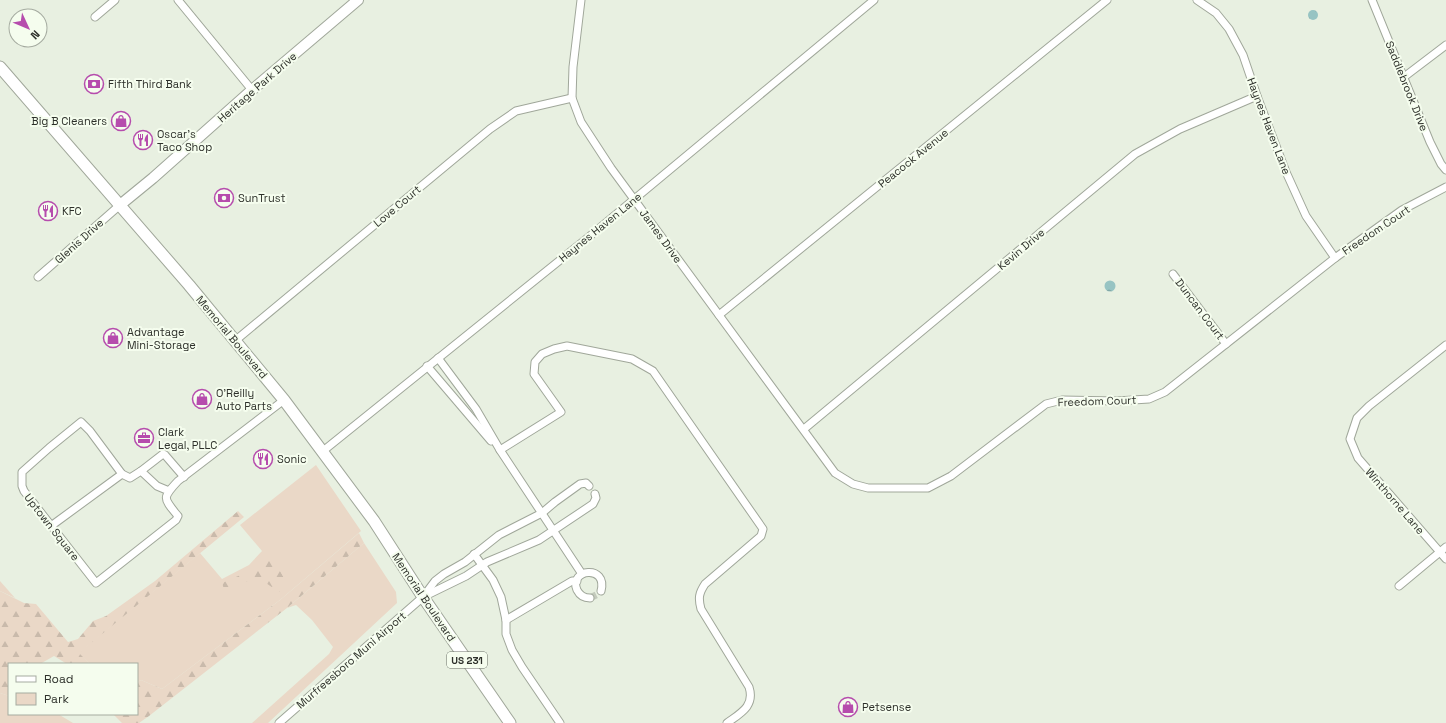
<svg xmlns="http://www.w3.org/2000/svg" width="1446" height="723" font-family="'Space Grotesk',sans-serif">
  <defs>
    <pattern id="forest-firs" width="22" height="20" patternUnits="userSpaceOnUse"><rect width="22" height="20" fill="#ead8c7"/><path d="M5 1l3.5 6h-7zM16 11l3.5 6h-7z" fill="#c9baab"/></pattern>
    <pattern id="water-ripples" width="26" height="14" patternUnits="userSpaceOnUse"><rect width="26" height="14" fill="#97c4c3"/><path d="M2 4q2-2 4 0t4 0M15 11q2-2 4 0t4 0" fill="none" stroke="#7ca09f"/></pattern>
  </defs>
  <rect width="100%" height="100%" fill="#e8f0e1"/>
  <g fill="#ead8c7">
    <path d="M 316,465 L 361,531 L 280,600 L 162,689 L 141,680 L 137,682 L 137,664 L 90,664 L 78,653 L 200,553 L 222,579 L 249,565 L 262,551 L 240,525 Z"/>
    <path d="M 364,543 L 396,592 L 397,603 L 268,723 L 252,723 L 329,654 L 333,647 L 312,620 L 296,605 L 287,608 Z"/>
    <path d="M 0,581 L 15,598 L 0,591 Z"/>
    <path d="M 0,693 L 9,696 L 9,714 L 58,714 L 73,723 L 0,723 Z"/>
  </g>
  <g fill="url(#forest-firs)">
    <path d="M 238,511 L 244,517 L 79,653 L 90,664 L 67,664 L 54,656 L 40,664 L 9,664 L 9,696 L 0,693 L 0,591 L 24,603 L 36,604 L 68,642 L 78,639 L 93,621 L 106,616 L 155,581 Z"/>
    <path d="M 359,533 L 364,543 L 287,608 L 149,716 L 139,723 L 122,723 L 113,714 L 137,714 L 137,682 L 141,680 L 162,689 L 280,600 Z"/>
    <path d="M 267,556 L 276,564 L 288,585 L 279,592 L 263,581 L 251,580 L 224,589 L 222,583 L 245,573 Z"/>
  </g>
  <g fill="url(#water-ripples)">
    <circle cx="1313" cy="15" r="5"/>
    <circle cx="1110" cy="286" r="5.5"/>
  </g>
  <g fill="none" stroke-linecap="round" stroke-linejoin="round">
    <path stroke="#c3cabc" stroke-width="7" stroke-dasharray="7 3.5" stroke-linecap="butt" d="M 590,598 L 598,594 L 601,591"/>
    <g stroke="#a0a79a" stroke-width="9">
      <g id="street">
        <path d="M 178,0 L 252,90"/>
        <path d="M 581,0 L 573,67 L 572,98 L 581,122 L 611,168 L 835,473 L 853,484 L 868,488 L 928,488 L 951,476 L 1046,404 L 1062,400 L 1117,401 L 1149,399 L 1165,392 L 1335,258 L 1402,210 L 1446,187"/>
        <path d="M 1197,0 L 1216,13 L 1229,29 L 1243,55 L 1257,96 L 1286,172 L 1306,216 L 1335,258"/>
        <path d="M 1372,0 L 1430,142 L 1441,164 L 1446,170"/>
        <path d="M 95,17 L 115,0"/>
        <path d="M 1404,77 L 1446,45"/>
        <path d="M 1173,274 L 1226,344"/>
        <path d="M 38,277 L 120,205"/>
        <path d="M 719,315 L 1107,0"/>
        <path d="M 236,340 L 490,129 L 516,111 L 572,98"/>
        <path d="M 1446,345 L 1369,406 L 1357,418 L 1350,439 L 1358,458 L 1446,559"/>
        <path d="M 438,358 L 476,409 L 500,450 L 582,574"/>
        <path d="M 427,366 L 491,441"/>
        <path d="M 804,429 L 1135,154 L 1180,129 L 1257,96"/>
        <path d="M 500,450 L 561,412 L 534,374 L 535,362 L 542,354 L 554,349 L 567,346 L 632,359 L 653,371 L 763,529 L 761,536 L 705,584 C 699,593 698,598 701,609 L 749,687 C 755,706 741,713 727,723"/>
        <path d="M 323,451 L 590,236 L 874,0"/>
        <path d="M 141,471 L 163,454 L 165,455 L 184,477"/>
        <path d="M 169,491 L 157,486 L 141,471 L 130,478 L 122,474 L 90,431 L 81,422 L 49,448 L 22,472 L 22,486 L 24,491 L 96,583 L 176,520 L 178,516 C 163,498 162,498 178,481 L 284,400"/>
        <path d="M 51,526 L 122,474"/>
        <path d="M 474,554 L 493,580 L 501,597 L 506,620 L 506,634 L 512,650 L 522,667 L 560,723"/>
        <path d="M 1399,586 L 1446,547"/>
        <path d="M 425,596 L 466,576 L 487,562 L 539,540 L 593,504 L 596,498 L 595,494"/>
        <path d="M 590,598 C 585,598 580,596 577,590 C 568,569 608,564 601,591"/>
        <path d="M 506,620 L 572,581 L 577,581"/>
        <path d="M 279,723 L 423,597 L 435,581 L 444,574 L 465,562 L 499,535 L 542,513 L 555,502 L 580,484 L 586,483 L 589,486"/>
      </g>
    </g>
    <g stroke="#a0a79a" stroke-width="12">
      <path id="secondary" d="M 120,205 L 153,178 L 252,90 L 358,0"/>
    </g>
    <g stroke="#a0a79a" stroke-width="13">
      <path id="primary" d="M 0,67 L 189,285 L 284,400 L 374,521 L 423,597 L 510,723"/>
    </g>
    <use href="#street" stroke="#fff" stroke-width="7"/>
    <use href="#secondary" stroke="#fff" stroke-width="10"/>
    <use href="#primary" stroke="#fff" stroke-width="11"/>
  </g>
  <defs>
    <g id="bank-ring" transform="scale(1)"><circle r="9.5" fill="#f5fdee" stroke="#b64cad" stroke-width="1.5"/><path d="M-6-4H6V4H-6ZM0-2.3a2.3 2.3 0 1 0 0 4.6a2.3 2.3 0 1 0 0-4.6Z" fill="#b64cad"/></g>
    <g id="shop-ring" transform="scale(1)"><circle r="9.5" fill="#f5fdee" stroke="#b64cad" stroke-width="1.5"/><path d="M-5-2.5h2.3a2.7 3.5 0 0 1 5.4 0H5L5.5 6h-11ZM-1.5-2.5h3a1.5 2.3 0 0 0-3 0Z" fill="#b64cad"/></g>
    <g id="restaurant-ring" transform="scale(1)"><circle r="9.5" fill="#f5fdee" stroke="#b64cad" stroke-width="1.5"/><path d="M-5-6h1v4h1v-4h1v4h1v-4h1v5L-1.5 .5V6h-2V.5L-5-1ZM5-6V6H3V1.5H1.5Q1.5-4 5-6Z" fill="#b64cad"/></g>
    <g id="office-ring" transform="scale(1)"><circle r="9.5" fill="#f5fdee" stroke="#b64cad" stroke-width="1.5"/><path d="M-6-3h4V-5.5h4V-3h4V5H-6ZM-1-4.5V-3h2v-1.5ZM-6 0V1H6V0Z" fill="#b64cad"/></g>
  </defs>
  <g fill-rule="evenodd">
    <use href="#bank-ring" x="94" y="84"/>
    <use href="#shop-ring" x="121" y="121"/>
    <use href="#restaurant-ring" x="143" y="140"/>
    <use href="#bank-ring" x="224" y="198"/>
    <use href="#restaurant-ring" x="48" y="211"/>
    <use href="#shop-ring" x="113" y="338"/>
    <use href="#shop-ring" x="202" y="399"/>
    <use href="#office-ring" x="144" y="438"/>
    <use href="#restaurant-ring" x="263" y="459"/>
    <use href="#shop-ring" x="848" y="707"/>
  </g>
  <g text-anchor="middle" stroke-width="4" stroke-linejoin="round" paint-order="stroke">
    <rect fill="#f5fdee" stroke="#696e65" stroke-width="1" x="447" y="652" width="40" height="16" rx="3"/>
    <g font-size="10" font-weight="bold" fill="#2d302a">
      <text x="467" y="664">US 231</text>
    </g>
    <g font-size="11" fill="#2d302a" stroke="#f5fdee" text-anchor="start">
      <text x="108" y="88">Fifth Third Bank</text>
      <text x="107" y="125" text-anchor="end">Big B Cleaners</text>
      <text x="157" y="138">Oscar's<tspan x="157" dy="13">Taco Shop</tspan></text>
      <text x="238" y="202">SunTrust</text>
      <text x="62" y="215">KFC</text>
      <text x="127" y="336">Advantage<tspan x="127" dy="13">Mini-Storage</tspan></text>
      <text x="216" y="397">O'Reilly<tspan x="216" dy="13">Auto Parts</tspan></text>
      <text x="158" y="436">Clark<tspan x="158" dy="13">Legal, PLLC</tspan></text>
      <text x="277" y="463">Sonic</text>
      <text x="862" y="711">Petsense</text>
    </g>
    <g font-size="11" fill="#2d302a" stroke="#f5fdee">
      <text transform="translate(1407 86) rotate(68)" y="4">Saddlebrook Drive</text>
      <text transform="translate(257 87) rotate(-41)" y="4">Heritage Park Drive</text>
      <text transform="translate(1269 126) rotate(69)" y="4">Haynes Haven Lane</text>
      <text transform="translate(913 158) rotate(-39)" y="4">Peacock Avenue</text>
      <text transform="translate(397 206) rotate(-40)" y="4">Love Court</text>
      <text transform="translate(600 227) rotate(-39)" y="4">Haynes Haven Lane</text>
      <text transform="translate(1376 230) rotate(-34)" y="4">Freedom Court</text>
      <text transform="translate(661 236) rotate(54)" y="4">James Drive</text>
      <text transform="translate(79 241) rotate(-42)" y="4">Glenis Drive</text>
      <text transform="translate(1021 249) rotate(-40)" y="4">Kevin Drive</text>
      <text transform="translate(1200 309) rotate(53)" y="4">Duncan Court</text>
      <text transform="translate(232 337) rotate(50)" y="4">Memorial Boulevard</text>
      <text transform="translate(1097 401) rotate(-2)" y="4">Freedom Court</text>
      <text transform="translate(1395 501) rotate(49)" y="4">Winthorne Lane</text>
      <text transform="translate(52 527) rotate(52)" y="4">Uptown Square</text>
      <text transform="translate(424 597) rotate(56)" y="4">Memorial Boulevard</text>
      <text transform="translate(351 660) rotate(-41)" y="4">Murfreesboro Muni Airport</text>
    </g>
  </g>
  <rect x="8" y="663" width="130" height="52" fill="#f5fdee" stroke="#a5aba0"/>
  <rect x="16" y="676" width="20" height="6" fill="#ffffff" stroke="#a5aba0"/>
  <text x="44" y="683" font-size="12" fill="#2d302a">Road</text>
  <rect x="16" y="693" width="20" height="12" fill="#ead8c7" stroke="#a5aba0"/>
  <text x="44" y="703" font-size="12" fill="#2d302a">Park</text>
  <g transform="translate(28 28) rotate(134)"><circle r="19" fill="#f5fdee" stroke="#a5aba0"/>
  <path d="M0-3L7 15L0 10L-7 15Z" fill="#b64cad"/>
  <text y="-6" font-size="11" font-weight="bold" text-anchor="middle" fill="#2d302a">N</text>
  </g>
</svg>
